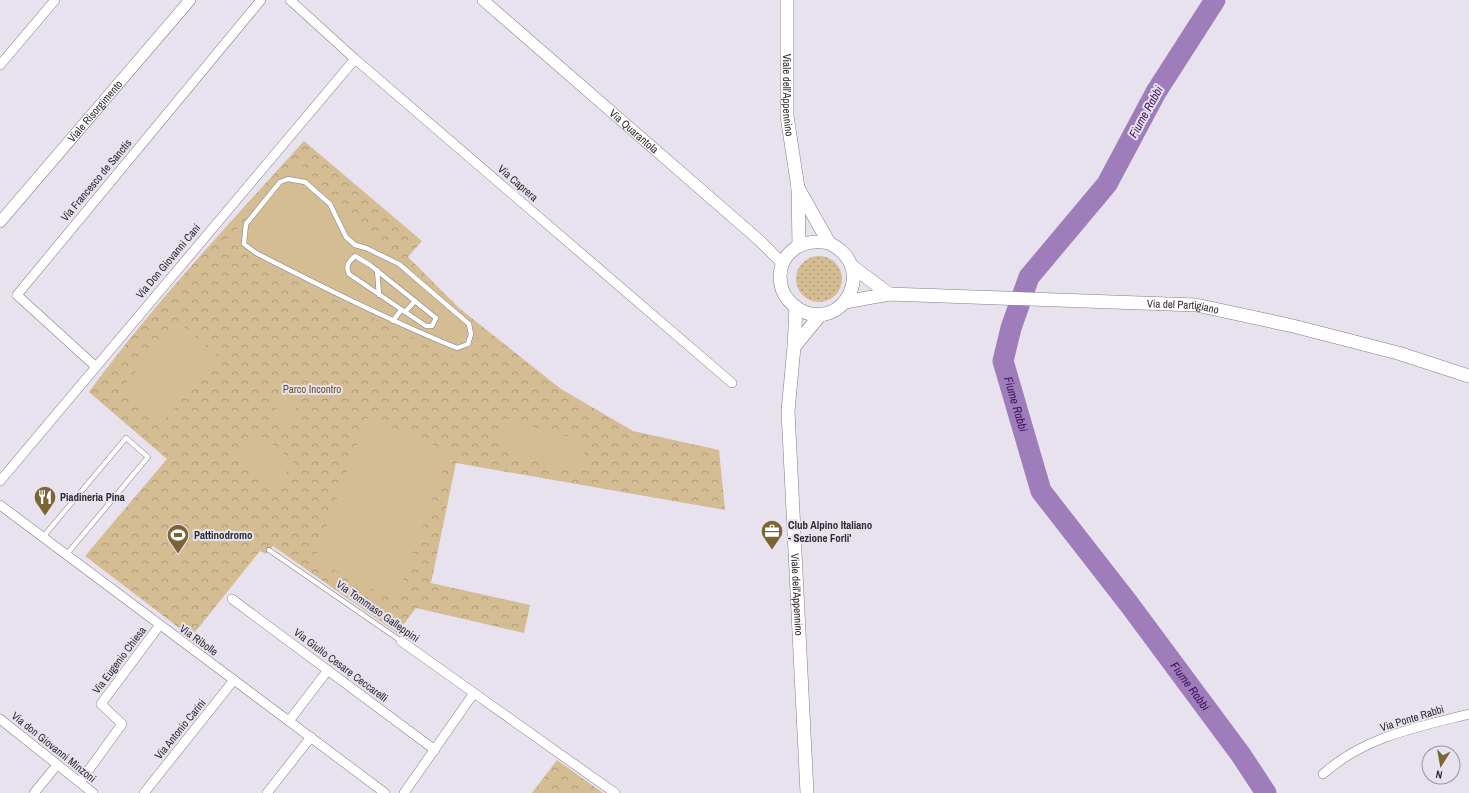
<svg xmlns="http://www.w3.org/2000/svg" width="1469" height="793" font-family="'Archivo Narrow',sans-serif">
  <defs>
    <pattern id="grass-dots" width="8" height="8" patternUnits="userSpaceOnUse"><rect width="8" height="8" fill="#d4bd93"/><path d="M2 2h.1M6 6h.1" fill="none" stroke="#ac9a78" stroke-width="1.8" stroke-linecap="round"/></pattern>
    <pattern id="forest-crowns" width="20" height="18" patternUnits="userSpaceOnUse"><rect width="20" height="18" fill="#d4bd93"/><path d="M2 6a3 3 0 1 1 6 0M12 15a3 3 0 1 1 6 0" fill="none" stroke="#ac9a78"/></pattern>
  </defs>
  <rect width="100%" height="100%" fill="#e8e2ef"/>
  <circle fill="url(#grass-dots)" cx="819" cy="279" r="23"/>
  <g fill="url(#forest-crowns)">
    <path d="M 304,141 L 422,241 L 408,257 L 459,308 L 561,389 L 633,431 L 719,450 L 725,510 L 456,463 L 431,583 L 530,605 L 524,633 L 416,608 L 397,633 L 273,546 L 266,554 L 260,551 L 191,637 L 85,556 L 167,459 L 89,392 C 154,303 230,223 304,141 Z"/>
    <path d="M 557,760 L 603,793 L 532,793 Z"/>
  </g>
  <g fill="#d4bd93">
    <path d="M 298,162 L 390,250 L 483,332 L 460,359 L 287,277 L 226,240 Z"/>
    <path d="M 179,322 L 219,357 L 160,425 L 120,390 Z"/>
    <path d="M 281,389 L 299,393 L 292,423 L 274,419 Z"/>
    <path d="M 367,418 L 450,452 L 396,600 L 314,560 Z"/>
    <path d="M 507,419 L 587,442 L 578,472 L 499,449 Z"/>
    <path d="M 254,430 L 294,462 L 276,485 L 235,453 Z"/>
  </g>
  <g fill="none" stroke-linecap="round" stroke-linejoin="round">
    <path stroke="#9e7dba" stroke-width="21" id="s1" d="M 1215,0 L 1156,92 L 1107,184 L 1029,277 L 1011,328 L 1003,361 L 1041,491 L 1129,604 L 1241,755 L 1266,793"/>
    <g stroke="#837d89" stroke-width="5.5">
      <g id="service">
        <path d="M 288,179 L 305,182 L 330,204 L 346,237 L 355,245 L 366,248 L 399,264 L 469,324 L 471,334 L 468,344 L 457,348 C 388,320 322,287 256,253 L 244,244 L 246,224 L 280,182 Z"/>
        <path d="M 355,256 L 370,265 L 436,318 L 432,326 L 426,326 L 349,274 C 345,265 349,262 355,256 Z"/>
        <path d="M 377,270 L 379,295"/>
        <path d="M 405,312 L 415,301"/>
        <path d="M 393,321 L 401,310"/>
        <path d="M 43,537 L 126,438 L 148,457 L 66,555"/>
        <path d="M 269,550 L 401,641"/>
      </g>
    </g>
    <g stroke="#837d89" stroke-width="10">
      <g id="minor">
        <path d="M 290,0 L 355,59 L 732,383"/>
        <path d="M 0,65 L 55,0"/>
        <path d="M 95,366 L 17,295 L 261,0"/>
        <path d="M 0,481 L 355,59"/>
        <path d="M 0,505 L 385,793"/>
        <path d="M 232,599 L 435,750"/>
        <path d="M 401,641 L 474,693"/>
        <path d="M 0,719 L 93,793"/>
        <path d="M 289,721 L 328,670"/>
        <path d="M 1323,774 C 1364,737 1417,727 1469,714"/>
        <path d="M 80,782 L 122,724 L 101,704 L 159,626"/>
        <path d="M 34,793 L 57,765"/>
        <path d="M 144,793 L 234,680"/>
        <path d="M 267,793 L 311,737"/>
        <path d="M 404,793 L 474,693 L 615,793"/>
      </g>
    </g>
    <g stroke="#837d89" stroke-width="12">
      <g id="tertiary">
        <path id="s2" d="M 483,0 L 759,240 L 783,264"/>
        <path id="s3" d="M 0,222 L 190,0"/>
      </g>
    </g>
    <g stroke="#837d89" stroke-width="14">
      <g id="secondary">
        <path id="s4" d="M 787,0 L 787,116 L 798,188 L 799,246"/>
        <path d="M 798,188 L 829,243 C 879,267 843,333 800,310 C 792,305 785,298 782,289 C 773,257 799,237 829,243"/>
        <path d="M 853,267 L 889,294"/>
        <path id="s5" d="M 845,302 L 889,294 L 1196,305 L 1293,326 L 1398,353 L 1469,376"/>
        <path id="s6" d="M 796,307 L 794,347 L 788,411 L 807,793"/>
        <path d="M 794,347 L 821,314"/>
      </g>
    </g>
    <use href="#service" stroke="#fff" stroke-width="4.5"/>
    <use href="#minor" stroke="#fff" stroke-width="9"/>
    <use href="#tertiary" stroke="#fff" stroke-width="11"/>
    <use href="#secondary" stroke="#fff" stroke-width="13"/>
  </g>
  <defs>
    <g id="restaurant-pin" transform="scale(1.15)"><path d="M0 17L-7.5 6A9.5 9.5 0 1 1 7.5 6Z" fill="#7c6434" stroke="#e8e2ef"/><path d="M-5-6h1v4h1v-4h1v4h1v-4h1v5L-1.5 .5V6h-2V.5L-5-1ZM5-6V6H3V1.5H1.5Q1.5-4 5-6Z" fill="#fff"/></g>
    <g id="office-pin" transform="scale(1.15)"><path d="M0 17L-7.5 6A9.5 9.5 0 1 1 7.5 6Z" fill="#7c6434" stroke="#e8e2ef"/><path d="M-6-3h4V-5.5h4V-3h4V5H-6ZM-1-4.5V-3h2v-1.5ZM-6 0V1H6V0Z" fill="#fff"/></g>
    <g id="stadium-pin" transform="scale(1.15)"><path d="M0 17L-7.5 6A9.5 9.5 0 1 1 7.5 6Z" fill="#7c6434" stroke="#e8e2ef"/><path d="M0-5a6.5 5 0 1 0 0 10a6.5 5 0 1 0 0-10ZM-3.5-1.8h7v3.6h-7Z" fill="#fff"/></g>
  </defs>
  <g fill-rule="evenodd">
    <use href="#restaurant-pin" x="45" y="497"/>
    <use href="#office-pin" x="772" y="531"/>
    <use href="#stadium-pin" x="178" y="535"/>
  </g>
  <g text-anchor="middle" stroke-width="4" stroke-linejoin="round" paint-order="stroke">
    <g font-size="11" fill="#2c2a2f" stroke="#e8e2ef">
      <text dy="4" stroke="none"><textPath href="#s4" startOffset="95">Viale dell'Appennino</textPath></text>
      <text dy="4" stroke="none"><textPath href="#s3" startOffset="146">Viale Risorgimento</textPath></text>
      <text dy="4" stroke="none"><textPath href="#s2" startOffset="200">Via Quarantola</textPath></text>
      <text transform="translate(96 180) rotate(-50)" y="4">Via Francesco de Sanctis</text>
      <text transform="translate(518 183) rotate(41)" y="4">Via Caprera</text>
      <text transform="translate(168 261) rotate(-50)" y="4">Via Don Giovanni Cani</text>
      <text dy="4" stroke="none"><textPath href="#s5" startOffset="339">Via del Partigiano</textPath></text>
      <text dy="4" stroke="none"><textPath href="#s6" startOffset="288">Viale dell'Appennino</textPath></text>
      <text transform="translate(378 611) rotate(35)" y="4">Via Tommaso Galleppini</text>
      <text transform="translate(199 640) rotate(36)" y="4">Via Ribolle</text>
      <text transform="translate(119 660) rotate(-53)" y="4">Via Eugenio Chiesa</text>
      <text transform="translate(341 665) rotate(37)" y="4">Via Giulio Cesare Ceccarelli</text>
      <text transform="translate(1412 718) rotate(-17)" y="4">Via Ponte Rabbi</text>
      <text transform="translate(180 729) rotate(-51)" y="4">Via Antonio Carini</text>
      <text transform="translate(54 747) rotate(39)" y="4">Via don Giovanni Minzoni</text>
    </g>
    <g font-size="11" fill="#6b521f" stroke="#e8e2ef">
      <text x="312" y="393">Parco Incontro</text>
    </g>
    <g font-size="11" font-weight="bold" fill="#2c2a2f" stroke="#e8e2ef" text-anchor="start">
      <text x="60" y="501">Piadineria Pina</text>
      <text x="788" y="529">Club Alpino Italiano<tspan x="788" dy="13">- Sezione Forli'</tspan></text>
      <text x="194" y="539">Pattinodromo</text>
    </g>
    <g font-size="12" font-style="italic" fill="#3e105b" stroke="#e8e2ef">
      <text transform="translate(1146 112) rotate(-61)" y="4">Fiume Rabbi</text>
      <text dy="4" stroke="none"><textPath href="#s1" startOffset="468">Fiume Rabbi</textPath></text>
      <text dy="4" stroke="none"><textPath href="#s1" startOffset="804">Fiume Rabbi</textPath></text>
    </g>
  </g>
  <g transform="translate(1441 765) rotate(191)"><circle r="19" fill="#e8e2ef" stroke="#9d98a2"/>
  <path d="M0-3L7 15L0 10L-7 15Z" fill="#7c6434"/>
  <text y="-6" font-size="11" font-weight="bold" text-anchor="middle" fill="#2c2a2f">N</text>
  </g>
</svg>
